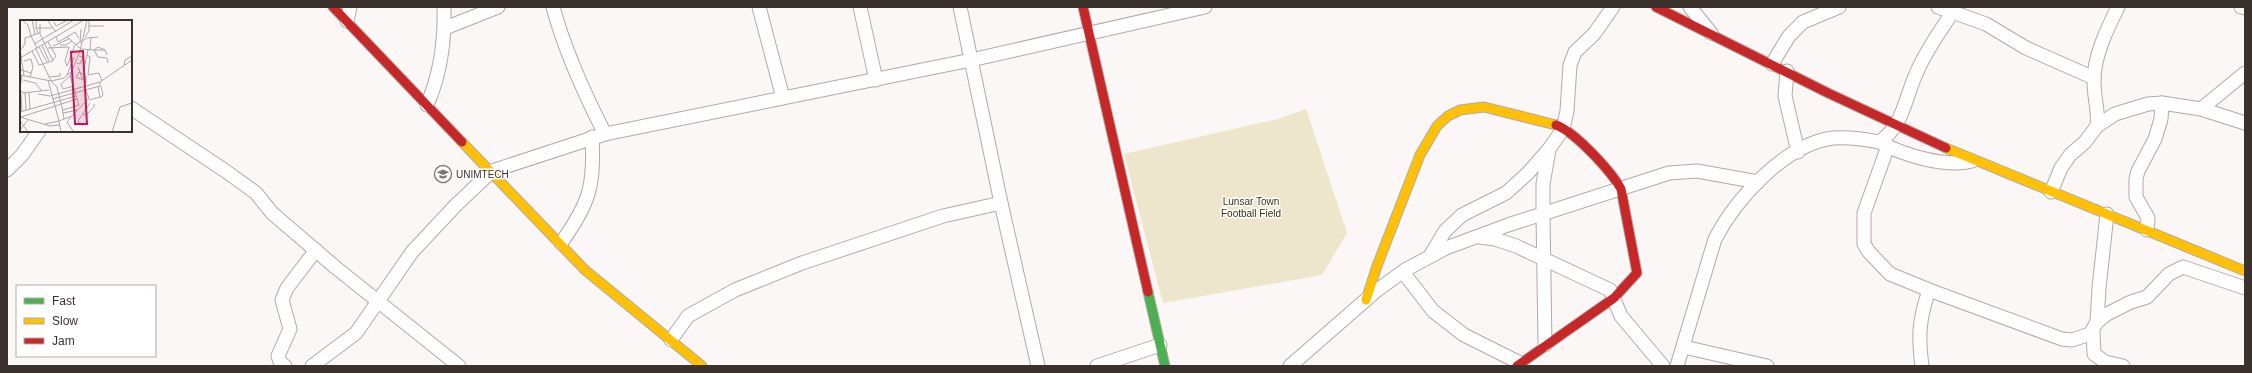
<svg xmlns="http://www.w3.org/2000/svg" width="2252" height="373" font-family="Helvetica,sans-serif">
  <rect width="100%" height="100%" fill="#fbf7f6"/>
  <path fill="#ede5cc" d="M 1306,109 L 1347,233 L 1322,275 L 1163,303 L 1124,154 L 1278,119 Z"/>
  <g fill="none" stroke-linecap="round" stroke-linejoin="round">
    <g stroke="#b1aba9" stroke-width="15">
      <g id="street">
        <path d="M 553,7 C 565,52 584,93 605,134 L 783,98 L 759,7"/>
        <path d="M 860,7 L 876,80"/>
        <path d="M 960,7 L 1001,203 L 1038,366"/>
        <path d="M 1690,7 L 1711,33"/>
        <path d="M 1938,7 L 1986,24 L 2026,48 L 2094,78"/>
        <path d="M 2241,7 L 2245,8"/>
        <path d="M 347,21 L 350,7"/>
        <path d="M 445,28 L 498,7"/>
        <path d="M 1772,64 L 1789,36 L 1803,22 L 1839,7"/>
        <path d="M 1787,71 L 1785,96 L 1798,152"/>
        <path d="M 783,98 L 971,60 L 1205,7"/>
        <path d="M 427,105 C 441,73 445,41 444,7"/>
        <path d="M 131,108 L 224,170 L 256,193 L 272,213 L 335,267 L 459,366"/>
        <path d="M 2201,109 L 2245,123"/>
        <path d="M 2097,126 C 2099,111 2094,98 2094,83 C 2093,58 2107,29 2118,7"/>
        <path d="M 1881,143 C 1904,155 1946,168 1972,161"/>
        <path d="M 1888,146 L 1864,213 L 1864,244 L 1869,252 L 1890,274 L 1929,290 L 2062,339 L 2072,340 L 2090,334 L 2097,322 L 2099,288 L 2107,214"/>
        <path d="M 7,170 L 22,155 L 39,131"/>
        <path d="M 2051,192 L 2061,168 L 2070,155 L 2085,142 L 2097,126 L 2115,114 L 2148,104 L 2162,103 L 2201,109 L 2245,73"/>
        <path d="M 2147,230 L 2148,218 L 2136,197 L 2136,179 L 2138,171 L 2155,139 L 2161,119 L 2162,103"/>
        <path d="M 1479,237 L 1495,239 L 1516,246 L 1610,290 L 1621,316 L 1663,366"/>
        <path d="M 561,243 C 589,204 595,186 592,137"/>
        <path d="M 1430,256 L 1445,231 L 1462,215 L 1506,193 L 1528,173 L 1549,149 L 1563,129 L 1567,111 L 1570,65 L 1575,52 L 1594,34 L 1613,7"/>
        <path d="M 1403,272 L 1433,311 L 1464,335 L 1520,363"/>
        <path d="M 2097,322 L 2107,314 L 2131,302 L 2147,297 L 2169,274 L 2183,267 L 2245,288"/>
        <path d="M 2093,332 L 2094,354 L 2105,362 L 2123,366"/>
        <path d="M 671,340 L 688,316 L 735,290 L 802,263 L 943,216 L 1001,203"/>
        <path d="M 1545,345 L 1543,214 L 1543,184 L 1549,150"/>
        <path d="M 1684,347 L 1767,366"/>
        <path d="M 285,366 L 280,362 L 278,356 L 290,329 L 282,300 L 287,288 L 316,250"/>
        <path d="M 312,366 L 356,333 L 412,252 L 456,205 L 492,171 L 605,134"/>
        <path d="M 1097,366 L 1160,345"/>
        <path d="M 1290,366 L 1376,291 L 1405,270 L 1446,248 L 1508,225 L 1669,173 L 1697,171 L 1758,182"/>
        <path d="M 1677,366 L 1715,239 C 1736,199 1785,144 1833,138 C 1849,137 1864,139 1879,142 C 1903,127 1905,98 1916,74 C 1925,52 1939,33 1952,13"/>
        <path d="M 1922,366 C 1918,335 1919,320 1929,290"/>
      </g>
    </g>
    <g stroke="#b1aba9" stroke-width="11">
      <path id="fast" d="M 1148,292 L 1165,366"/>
    </g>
    <g stroke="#b1aba9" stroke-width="11">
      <g id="slow">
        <path d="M 462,142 L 585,270 L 702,366"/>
        <path d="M 1946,148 L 2245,271"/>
        <path d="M 1366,300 L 1377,266 L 1420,155 L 1437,126 L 1448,116 L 1460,110 L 1484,107 L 1556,125"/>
      </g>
    </g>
    <g stroke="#b1aba9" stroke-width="11">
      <g id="jam">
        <path d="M 333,7 L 462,142"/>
        <path d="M 1083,7 L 1148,292"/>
        <path d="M 1656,7 L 1828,93 L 1946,148"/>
        <path d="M 1517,366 L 1614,298 L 1637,273 L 1621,189 C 1611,171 1575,132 1556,125"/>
      </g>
    </g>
    <use href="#street" stroke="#fefefe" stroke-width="13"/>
    <use href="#fast" stroke="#4caf50" stroke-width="9"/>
    <use href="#slow" stroke="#ffc107" stroke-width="9"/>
    <use href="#jam" stroke="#c62828" stroke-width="9"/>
  </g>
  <defs>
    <g id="university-ring" transform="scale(0.9)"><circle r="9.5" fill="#fff" stroke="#7e7774" stroke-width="1.5"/><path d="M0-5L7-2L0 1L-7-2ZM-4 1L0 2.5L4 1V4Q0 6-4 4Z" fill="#7e7774"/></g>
  </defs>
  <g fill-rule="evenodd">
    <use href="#university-ring" x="443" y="174"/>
  </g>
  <g text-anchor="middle" stroke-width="3" stroke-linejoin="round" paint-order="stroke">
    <g font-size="10" fill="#3b322e" stroke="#fff" text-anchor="start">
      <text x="456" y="178">UNIMTECH</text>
    </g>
    <g font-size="10" fill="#383111" stroke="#fff">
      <text x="1251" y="205">Lunsar Town<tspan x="1251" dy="12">Football Field</tspan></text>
    </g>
  </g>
  <g transform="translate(20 20)">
    <rect width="112" height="112" fill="#fbf7f6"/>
    <path fill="none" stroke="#aea8a6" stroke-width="1" d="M 12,0 L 15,15M 16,0 L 16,9 L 19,14M 28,1 L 36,12M 34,2 L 36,6 L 48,0M 69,6 L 84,6M 16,8 L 32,8M 36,17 L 38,22 L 47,17 L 61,29 L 74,30 L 78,27 L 85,30M 47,17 L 55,12 L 59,18M 65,17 L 69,11 L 69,0M 28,22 L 36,36 L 33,40M 60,23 L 61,9M 14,24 L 54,0M 22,25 L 29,41M 40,25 L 46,25 L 52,21M 33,26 L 49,19M 19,27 L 27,42M 0,28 L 4,56M 17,28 L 11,16 L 19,13M 28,28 L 49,27 L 45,41 L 47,46M 16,29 L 31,61M 70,30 L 71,18M 0,31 L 5,24 L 5,18 L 11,16 L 8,5 L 2,0M 12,31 L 19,45 L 33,41 L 20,14 L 20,4M 67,35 L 70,37 L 68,55M 87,35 L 85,30 L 74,30 L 78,37 L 87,38 L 88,43M 0,38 L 64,0M 4,41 L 11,39 L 13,47 L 10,57M 57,43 L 60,44 L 63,37 L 59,36M 0,44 L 1,50 L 11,53M 104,45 L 105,40 L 112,36M 47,46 L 55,25 L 67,18 L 78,17M 58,47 L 63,60M 64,49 L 68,30M 0,55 L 31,61 L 44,58 L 52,51M 47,55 L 54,37M 68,55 L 79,53 L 82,61M 50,56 L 41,64 L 43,69 L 54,66M 29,57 L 40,56 L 40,53M 3,60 L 15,63 L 22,71M 63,60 L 56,57 L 59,52 L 66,56 L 66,63M 31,61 L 37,67 L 42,87 L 44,99 L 39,101 L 41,112M 0,69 L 2,55M 0,70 L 3,73 L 29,70M 9,72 L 10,89M 1,73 L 2,91M 5,73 L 6,90M 18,74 L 30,76 L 80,62 L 112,40M 80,78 L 83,75 L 81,66M 32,79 L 80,66 L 80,62M 57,79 L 50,55 L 60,31 L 67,0M 69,80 L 80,77 L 78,67M 0,92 L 56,76M 43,93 L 58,90M 63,94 L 66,95 L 74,87 L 74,84M 0,97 L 30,106 L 40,105M 1,97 L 57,79 L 59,85 L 43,90M 51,97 L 47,102 L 53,111M 44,99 L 52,96 L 69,78 L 64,66M 0,101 L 8,112M 25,104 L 39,101 L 28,60M 63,106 L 58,101 L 70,83M 0,110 L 9,99M 92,112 L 100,87 L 112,83"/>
    <path fill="#c2185b" fill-opacity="0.15" stroke="#c2185b" stroke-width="2" d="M 63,31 L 67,104 L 55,104 L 51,32 Z"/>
    <rect width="112" height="112" fill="none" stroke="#3b322e" stroke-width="2"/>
  </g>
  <rect width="2252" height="373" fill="none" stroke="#3b322e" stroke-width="16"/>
  <rect x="16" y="285" width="140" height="72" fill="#ffffff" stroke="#b1adab"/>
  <rect x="24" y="298" width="20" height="6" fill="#4caf50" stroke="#b1adab"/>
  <text x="52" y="305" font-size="12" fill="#3b322e">Fast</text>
  <rect x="24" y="318" width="20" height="6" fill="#ffc107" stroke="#b1adab"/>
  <text x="52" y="325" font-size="12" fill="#3b322e">Slow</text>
  <rect x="24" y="338" width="20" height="6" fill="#c62828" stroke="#b1adab"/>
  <text x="52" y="345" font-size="12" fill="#3b322e">Jam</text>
</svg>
